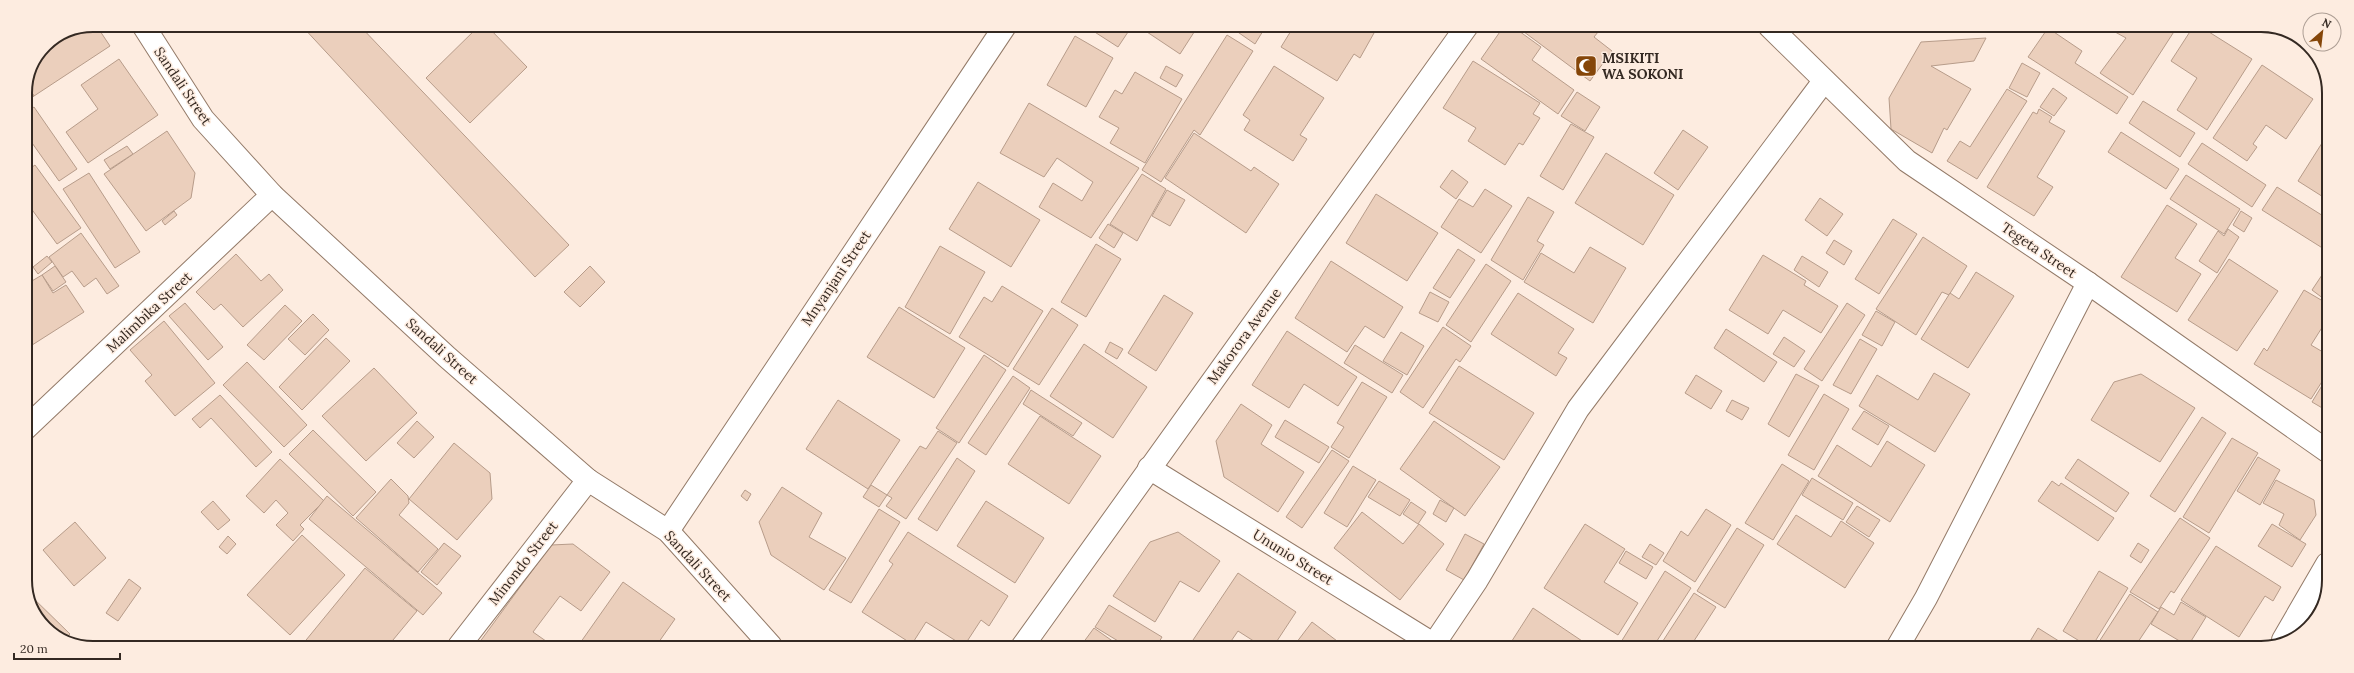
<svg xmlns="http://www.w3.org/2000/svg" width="2354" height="673" font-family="Lora,serif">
  <rect width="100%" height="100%" fill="#fdece0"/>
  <g fill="#ebcfbc" stroke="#b79c8a">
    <path d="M 96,25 L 110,46 L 34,96 L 27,84 L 30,67 L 45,45 L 67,30 Z"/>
    <path d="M 301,25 L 359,25 L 569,245 L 535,277 Z"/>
    <path d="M 480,25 L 486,25 L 527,67 L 470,123 L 426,78 Z"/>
    <path d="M 1092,26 L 1132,26 L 1118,47 L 1090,29 Z"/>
    <path d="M 1138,26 L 1198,26 L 1180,54 Z"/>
    <path d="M 1229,26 L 1266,26 L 1255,44 Z"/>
    <path d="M 1294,26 L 1363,26 L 1374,33 L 1360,58 L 1354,54 L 1337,81 L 1281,47 Z"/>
    <path d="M 1504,26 L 1512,26 L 1541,47 L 1532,60 L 1574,90 L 1558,114 L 1481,59 Z"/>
    <path d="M 1516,26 L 1602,27 L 1594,37 L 1612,51 L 1590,81 Z"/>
    <path d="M 2106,27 L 2177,27 L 2133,95 L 2100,73 L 2126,38 Z"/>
    <path d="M 2193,27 L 2201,27 L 2252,59 L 2207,130 L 2177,110 L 2197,78 L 2171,61 Z"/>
    <path d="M 2048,28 L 2082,51 L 2075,63 L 2128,97 L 2117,114 L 2028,57 Z"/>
    <path d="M 1227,35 L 1253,51 L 1200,135 L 1194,130 L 1161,182 L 1142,170 Z"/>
    <path d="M 1075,36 L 1113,58 L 1086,107 L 1047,85 Z"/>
    <path d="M 1986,38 L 1974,61 L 1931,66 L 1971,89 L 1947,130 L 1944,128 L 1932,153 L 1891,129 L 1889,98 L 1921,42 Z"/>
    <path d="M 119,59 L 158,115 L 88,163 L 66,132 L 98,109 L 81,85 Z"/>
    <path d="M 1473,61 L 1540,103 L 1533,114 L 1540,118 L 1523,145 L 1519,143 L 1505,165 L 1468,141 L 1476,128 L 1443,108 Z"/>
    <path d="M 2022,63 L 2040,73 L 2027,97 L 2009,88 Z"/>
    <path d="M 2262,65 L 2313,99 L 2286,139 L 2266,125 L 2253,144 L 2257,147 L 2247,161 L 2213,138 Z"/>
    <path d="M 1166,66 L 1183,75 L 1176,87 L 1160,78 Z"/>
    <path d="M 1274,66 L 1324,98 L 1300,135 L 1307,139 L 1293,161 L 1244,130 L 1250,120 L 1243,115 Z"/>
    <path d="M 1135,72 L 1182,99 L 1145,163 L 1110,143 L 1119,128 L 1099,117 L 1115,90 L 1122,94 Z"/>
    <path d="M 27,85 L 34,96 L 25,103 L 25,93 Z"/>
    <path d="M 2053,88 L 2067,98 L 2054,116 L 2040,107 Z"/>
    <path d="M 2007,89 L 2027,101 L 1977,179 L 1947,161 L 1960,141 L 1970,147 Z"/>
    <path d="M 1577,92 L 1600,107 L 1585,131 L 1561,116 Z"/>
    <path d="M 2143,101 L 2195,133 L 2180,157 L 2129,123 Z"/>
    <path d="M 1029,103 L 1139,168 L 1091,238 L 1039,207 L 1053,183 L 1082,201 L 1093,182 L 1057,158 L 1044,177 L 1000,153 Z"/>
    <path d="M 34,107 L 77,169 L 59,181 L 25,133 L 25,113 Z"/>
    <path d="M 2039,109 L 2052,117 L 2049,122 L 2065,131 L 2037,177 L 2053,187 L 2034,216 L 1987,187 L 2033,112 L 2037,114 Z"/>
    <path d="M 1571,124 L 1594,137 L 1563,190 L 1540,176 Z"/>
    <path d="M 1683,130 L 1708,147 L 1678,190 L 1654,173 Z"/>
    <path d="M 167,131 L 195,173 L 191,198 L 146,231 L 104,174 Z"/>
    <path d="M 2121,132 L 2179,169 L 2166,189 L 2108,152 Z"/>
    <path d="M 2329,132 L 2328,200 L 2298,181 Z"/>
    <path d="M 1194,133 L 1251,171 L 1254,167 L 1279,184 L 1246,233 L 1165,178 Z"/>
    <path d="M 2202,143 L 2266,185 L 2252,207 L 2188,164 Z"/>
    <path d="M 127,146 L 133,154 L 110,169 L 104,160 Z"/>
    <path d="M 1606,153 L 1674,195 L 1643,245 L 1575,203 Z"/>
    <path d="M 35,165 L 81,228 L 57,244 L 25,200 L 25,172 Z"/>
    <path d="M 1452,170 L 1468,182 L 1456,199 L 1440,187 Z"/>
    <path d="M 89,173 L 140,252 L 115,268 L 63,189 Z"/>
    <path d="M 1142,174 L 1166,189 L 1137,241 L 1110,224 Z"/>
    <path d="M 2186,175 L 2240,209 L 2224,234 L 2170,199 Z"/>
    <path d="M 978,182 L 1040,220 L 1011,267 L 949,229 Z"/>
    <path d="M 2277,187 L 2328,219 L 2328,242 L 2324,249 L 2262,210 Z"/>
    <path d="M 1485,189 L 1512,206 L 1481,253 L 1441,227 L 1459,199 L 1473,207 Z"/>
    <path d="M 1167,190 L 1185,200 L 1170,226 L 1152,216 Z"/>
    <path d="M 1376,194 L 1438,233 L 1407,281 L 1346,243 Z"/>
    <path d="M 1528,197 L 1554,212 L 1537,241 L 1544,245 L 1523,280 L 1491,260 Z"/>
    <path d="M 1820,198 L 1843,214 L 1827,236 L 1805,220 Z"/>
    <path d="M 2167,205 L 2197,224 L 2175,258 L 2201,274 L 2177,312 L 2121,277 Z"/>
    <path d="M 174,211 L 177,215 L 165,225 L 162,221 Z"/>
    <path d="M 2241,211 L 2252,218 L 2244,232 L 2233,225 Z"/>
    <path d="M 1893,219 L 1917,234 L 1879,294 L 1855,279 Z"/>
    <path d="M 1108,224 L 1123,233 L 1114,248 L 1099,238 Z"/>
    <path d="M 2228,229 L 2239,237 L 2217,273 L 2199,261 L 2218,231 L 2224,236 Z"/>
    <path d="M 81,233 L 119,286 L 107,294 L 96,278 L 84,287 L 72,271 L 63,277 L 49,257 Z"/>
    <path d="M 1923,237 L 1967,266 L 1949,295 L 1942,292 L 1916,335 L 1876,309 Z"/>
    <path d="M 1834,240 L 1852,251 L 1844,265 L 1826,253 Z"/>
    <path d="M 1096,244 L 1121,259 L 1086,317 L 1061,302 Z"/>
    <path d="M 940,246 L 985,272 L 950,334 L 905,307 Z"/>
    <path d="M 1590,247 L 1626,268 L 1593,323 L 1524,282 L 1541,253 L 1574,273 Z"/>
    <path d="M 1458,249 L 1475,260 L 1450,298 L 1433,288 Z"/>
    <path d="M 236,254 L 261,281 L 269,274 L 283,290 L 243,327 L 221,304 L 214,310 L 196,292 Z"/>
    <path d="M 1763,255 L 1806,281 L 1804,285 L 1838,306 L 1821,333 L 1783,310 L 1768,334 L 1729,310 Z"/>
    <path d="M 47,256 L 52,262 L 38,274 L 33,267 Z"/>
    <path d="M 1802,256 L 1828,272 L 1819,287 L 1794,270 Z"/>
    <path d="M 2229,259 L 2278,291 L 2237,351 L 2188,320 Z"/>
    <path d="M 1331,261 L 1403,307 L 1384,338 L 1365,326 L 1347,352 L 1295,318 Z"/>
    <path d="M 1486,264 L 1511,281 L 1471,342 L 1446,325 Z"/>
    <path d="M 55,266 L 66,282 L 53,291 L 42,275 Z"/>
    <path d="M 590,266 L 605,282 L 580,307 L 564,292 Z"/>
    <path d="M 2328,266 L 2328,302 L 2312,290 Z"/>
    <path d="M 1976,272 L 2014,296 L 1968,368 L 1921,339 L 1950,293 L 1959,299 Z"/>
    <path d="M 42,275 L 53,293 L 66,285 L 84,312 L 29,347 L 25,341 L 25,316 L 30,313 L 25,305 L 25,285 Z"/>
    <path d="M 1002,286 L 1043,311 L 1008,367 L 959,337 L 984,297 L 992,302 Z"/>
    <path d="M 2304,290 L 2328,304 L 2328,318 L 2311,345 L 2328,355 L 2328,372 L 2311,399 L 2254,364 L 2264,348 L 2267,351 Z"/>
    <path d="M 1430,292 L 1449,302 L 1438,322 L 1419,313 Z"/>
    <path d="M 1518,293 L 1574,329 L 1558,353 L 1567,358 L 1556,376 L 1491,334 Z"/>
    <path d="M 1164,295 L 1193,313 L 1156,371 L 1128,353 Z"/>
    <path d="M 185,303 L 223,347 L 208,360 L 169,316 Z"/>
    <path d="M 1847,303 L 1865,315 L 1822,381 L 1804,369 Z"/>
    <path d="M 285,305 L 302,321 L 264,360 L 247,345 Z"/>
    <path d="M 899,307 L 965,348 L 934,398 L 867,357 Z"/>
    <path d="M 1052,308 L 1078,325 L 1039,385 L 1013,369 Z"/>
    <path d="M 1876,311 L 1895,322 L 1882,346 L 1862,335 Z"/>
    <path d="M 313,314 L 329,330 L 305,355 L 288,339 Z"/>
    <path d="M 164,321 L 215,383 L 175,416 L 145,381 L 152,375 L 130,350 Z"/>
    <path d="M 1443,327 L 1471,346 L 1460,362 L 1456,359 L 1423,408 L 1400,392 Z"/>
    <path d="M 1726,329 L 1777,362 L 1764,382 L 1714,348 Z"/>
    <path d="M 1287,331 L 1357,377 L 1338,406 L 1304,384 L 1289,408 L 1252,385 Z"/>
    <path d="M 1401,332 L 1424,346 L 1407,375 L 1383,361 Z"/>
    <path d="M 1784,337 L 1805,351 L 1794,367 L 1773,354 Z"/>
    <path d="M 326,338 L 350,361 L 302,410 L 279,387 Z"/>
    <path d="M 1860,339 L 1877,349 L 1851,394 L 1833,385 Z"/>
    <path d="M 1110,342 L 1123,349 L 1117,359 L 1105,352 Z"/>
    <path d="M 1084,344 L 1147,387 L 1113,438 L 1050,396 Z"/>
    <path d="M 1355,345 L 1403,375 L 1392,393 L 1344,363 Z"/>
    <path d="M 984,355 L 1006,370 L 959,443 L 936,428 Z"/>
    <path d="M 247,362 L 307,425 L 284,447 L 223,385 Z"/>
    <path d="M 1459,366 L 1534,413 L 1504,460 L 1429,413 Z"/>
    <path d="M 374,368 L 417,413 L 366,461 L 322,416 Z"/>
    <path d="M 1934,373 L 1970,394 L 1935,452 L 1859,406 L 1877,375 L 1918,400 Z"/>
    <path d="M 1796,374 L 1819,386 L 1789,437 L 1768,424 Z"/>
    <path d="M 2141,374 L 2195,408 L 2160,462 L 2091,420 L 2114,382 Z"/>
    <path d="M 1696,375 L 1722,391 L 1711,409 L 1685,393 Z"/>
    <path d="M 1013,376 L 1030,388 L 986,455 L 968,443 Z"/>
    <path d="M 2326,379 L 2328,380 L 2328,403 L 2324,409 L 2312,402 Z"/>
    <path d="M 1362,382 L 1387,397 L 1349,458 L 1331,447 L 1344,427 L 1337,423 Z"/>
    <path d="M 1031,390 L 1082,423 L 1073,436 L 1023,404 Z"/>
    <path d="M 1824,394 L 1849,409 L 1814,470 L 1788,455 Z"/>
    <path d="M 220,395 L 272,452 L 256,467 L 211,418 L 200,428 L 192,419 Z"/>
    <path d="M 838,400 L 900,440 L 868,489 L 806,449 Z"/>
    <path d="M 1732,400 L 1749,408 L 1742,420 L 1726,411 Z"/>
    <path d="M 1241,404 L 1272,425 L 1261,444 L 1304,472 L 1278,512 L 1224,477 L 1216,441 Z"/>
    <path d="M 1864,411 L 1889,426 L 1878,445 L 1852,429 Z"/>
    <path d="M 1040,416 L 1101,456 L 1069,504 L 1008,464 Z"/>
    <path d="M 2202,417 L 2226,433 L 2175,512 L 2150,496 Z"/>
    <path d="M 1285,420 L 1329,447 L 1319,463 L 1275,437 Z"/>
    <path d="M 417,421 L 434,437 L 414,458 L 397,443 Z"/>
    <path d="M 1434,421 L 1500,467 L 1465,516 L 1400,469 Z"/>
    <path d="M 313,430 L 376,492 L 353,516 L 289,454 Z"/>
    <path d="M 938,431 L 957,443 L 906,519 L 886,506 L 892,498 L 887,495 L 920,446 L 926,449 Z"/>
    <path d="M 2232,438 L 2258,453 L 2209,533 L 2183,517 Z"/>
    <path d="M 1887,441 L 1925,465 L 1890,522 L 1818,476 L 1837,445 L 1871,467 Z"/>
    <path d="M 454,443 L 490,473 L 492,499 L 457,540 L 409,499 Z"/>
    <path d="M 1332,450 L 1349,461 L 1302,528 L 1286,517 Z"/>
    <path d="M 2258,457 L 2280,470 L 2260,505 L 2237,491 Z"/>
    <path d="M 957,458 L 975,471 L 937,531 L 918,519 Z"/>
    <path d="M 280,459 L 324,501 L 300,525 L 304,529 L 293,541 L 276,525 L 288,513 L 276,500 L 264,513 L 246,496 Z"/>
    <path d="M 2078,459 L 2129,493 L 2116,512 L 2065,478 Z"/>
    <path d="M 1782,464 L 1809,481 L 1773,540 L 1745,523 Z"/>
    <path d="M 1353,466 L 1376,480 L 1347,527 L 1324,513 Z"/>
    <path d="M 1812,478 L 1853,503 L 1843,520 L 1802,495 Z"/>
    <path d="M 391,479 L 408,496 L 409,503 L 399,515 L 438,549 L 418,572 L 356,518 Z"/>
    <path d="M 2276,480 L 2314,500 L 2316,515 L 2300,540 L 2279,525 L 2284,514 L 2263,503 Z"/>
    <path d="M 1379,481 L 1410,500 L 1400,516 L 1368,497 Z"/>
    <path d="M 2052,481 L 2059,486 L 2061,483 L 2114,518 L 2098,541 L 2038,501 Z"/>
    <path d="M 871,485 L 887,495 L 879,507 L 863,497 Z"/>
    <path d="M 782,487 L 822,513 L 809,537 L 846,558 L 824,590 L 771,555 L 759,522 Z"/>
    <path d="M 745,490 L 751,494 L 747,501 L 741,496 Z"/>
    <path d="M 327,496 L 442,593 L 423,615 L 309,519 Z"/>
    <path d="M 1440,500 L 1454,508 L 1446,522 L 1433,514 Z"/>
    <path d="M 213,501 L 230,520 L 218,530 L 201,512 Z"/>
    <path d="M 986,501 L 1044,538 L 1015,583 L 957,546 Z"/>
    <path d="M 1411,502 L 1426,512 L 1418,524 L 1403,514 Z"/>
    <path d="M 1857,506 L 1880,520 L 1869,537 L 1846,522 Z"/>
    <path d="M 879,509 L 900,522 L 851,603 L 829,590 Z"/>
    <path d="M 1706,509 L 1731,525 L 1695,582 L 1663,561 L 1681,531 L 1688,536 Z"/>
    <path d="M 1362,512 L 1403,544 L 1419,524 L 1444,544 L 1400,600 L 1334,548 Z"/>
    <path d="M 1796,515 L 1831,537 L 1841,521 L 1874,543 L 1845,588 L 1777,544 Z"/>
    <path d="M 2180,518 L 2210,538 L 2174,593 L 2171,591 L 2159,609 L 2130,592 Z"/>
    <path d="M 75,522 L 106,558 L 74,586 L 43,550 Z"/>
    <path d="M 1585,524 L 1625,549 L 1604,582 L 1638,603 L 1618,635 L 1544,588 Z"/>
    <path d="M 2272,524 L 2306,544 L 2292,567 L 2258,546 Z"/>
    <path d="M 1737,528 L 1764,545 L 1725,608 L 1697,591 Z"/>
    <path d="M 908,532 L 1008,596 L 989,626 L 981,620 L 964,646 L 926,622 L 912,644 L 862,612 L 893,564 L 889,561 Z"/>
    <path d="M 1178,532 L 1220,561 L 1199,592 L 1180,581 L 1155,622 L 1113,596 L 1150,542 Z"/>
    <path d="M 1465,534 L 1484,544 L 1464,580 L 1446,570 Z"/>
    <path d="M 302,535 L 345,575 L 290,635 L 247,595 Z"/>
    <path d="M 228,536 L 236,544 L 227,554 L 219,547 Z"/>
    <path d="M 444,543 L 461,556 L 437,585 L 421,572 Z"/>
    <path d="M 2138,543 L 2149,550 L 2141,563 L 2130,556 Z"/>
    <path d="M 573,544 L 610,572 L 581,611 L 560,596 L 533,632 L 553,646 L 483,646 L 479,643 L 551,545 Z"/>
    <path d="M 1650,544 L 1664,553 L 1656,565 L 1642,557 Z"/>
    <path d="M 2216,546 L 2281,587 L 2273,601 L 2265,596 L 2239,637 L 2181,600 Z"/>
    <path d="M 1626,551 L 1653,567 L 1646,579 L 1619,563 Z"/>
    <path d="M 365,568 L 417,611 L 388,646 L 303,646 L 302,645 Z"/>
    <path d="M 1665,571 L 1691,588 L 1653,647 L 1630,647 L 1621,642 Z"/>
    <path d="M 2099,571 L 2128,588 L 2091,648 L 2063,631 Z"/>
    <path d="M 1238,573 L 1296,612 L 1273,647 L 1263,647 L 1238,631 L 1227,647 L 1180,647 L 1183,643 L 1189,646 Z"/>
    <path d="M 129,579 L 141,588 L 118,621 L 106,613 Z"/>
    <path d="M 623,582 L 675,619 L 656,646 L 578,646 Z"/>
    <path d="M 1694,593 L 1716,607 L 1690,647 L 1659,647 Z"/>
    <path d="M 29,594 L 70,634 L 65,639 L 42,625 Z"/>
    <path d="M 2130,594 L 2158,612 L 2134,648 L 2095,648 Z"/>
    <path d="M 2181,602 L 2206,617 L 2188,646 L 2151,624 L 2161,607 L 2174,615 Z"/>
    <path d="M 1109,605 L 1162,637 L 1156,647 L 1128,647 L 1095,627 Z"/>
    <path d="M 1533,608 L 1591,647 L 1508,647 Z"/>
    <path d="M 1312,622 L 1345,647 L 1293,647 Z"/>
    <path d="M 1094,628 L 1121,647 L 1080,647 Z"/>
    <path d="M 2038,628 L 2070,648 L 2026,648 Z"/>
  </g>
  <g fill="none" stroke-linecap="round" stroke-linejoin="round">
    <g stroke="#937a68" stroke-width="24">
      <g id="street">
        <path d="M 143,25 L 203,119 L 272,195 L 447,357 L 588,480 L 668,531 L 771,646"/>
        <path d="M 1770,27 L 1907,161 L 2088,283 L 2327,451"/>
        <path d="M 25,429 L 272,195"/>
        <path d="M 1149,468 L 1438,647"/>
        <path d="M 668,531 L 1005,26"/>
        <path d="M 2283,640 L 2327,564"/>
        <path d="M 1434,644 L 1477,580 L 1578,409 L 1824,81"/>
        <path d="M 459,646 L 588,480"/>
        <path d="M 1897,648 L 1926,598 L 2088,283"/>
      </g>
    </g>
    <g stroke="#937a68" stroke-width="24">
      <path id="secondary" d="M 1022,647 L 1467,26"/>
    </g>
    <use href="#street" stroke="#fff" stroke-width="22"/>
    <use href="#secondary" stroke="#fff" stroke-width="22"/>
  </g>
  <defs>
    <g id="mosque-square" transform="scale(1.15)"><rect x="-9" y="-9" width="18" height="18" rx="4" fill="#854609" stroke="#fdece0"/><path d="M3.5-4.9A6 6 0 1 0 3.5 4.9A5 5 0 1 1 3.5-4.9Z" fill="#fff"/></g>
  </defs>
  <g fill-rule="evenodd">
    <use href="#mosque-square" x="1586" y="66"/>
  </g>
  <g text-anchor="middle" stroke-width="3" stroke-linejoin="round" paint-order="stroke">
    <g font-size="14" font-weight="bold" fill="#342922" stroke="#fdece0" text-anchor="start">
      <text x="1602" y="63">MSIKITI<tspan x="1602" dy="16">WA SOKONI</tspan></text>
    </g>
    <g font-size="14" fill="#342922" stroke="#fdece0">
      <text transform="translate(183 86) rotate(56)" y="5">Sandali Street</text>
      <text transform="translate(2039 250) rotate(34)" y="5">Tegeta Street</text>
      <text transform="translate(836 278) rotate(-56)" y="5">Mnyanjani Street</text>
      <text transform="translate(149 312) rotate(-43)" y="5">Malimbika Street</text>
      <text transform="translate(1244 336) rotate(-54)" y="5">Makorora Avenue</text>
      <text transform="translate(442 351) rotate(42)" y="5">Sandali Street</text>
      <text transform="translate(1293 557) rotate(32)" y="5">Ununio Street</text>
      <text transform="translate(523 563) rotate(-52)" y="5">Minondo Street</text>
      <text transform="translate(698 566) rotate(47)" y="5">Sandali Street</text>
    </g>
  </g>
  <path d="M0 0H2354V673H0ZM93 32H2261A61 61 0 0 1 2322 93V580A61 61 0 0 1 2261 641H93A61 61 0 0 1 32 580V93A61 61 0 0 1 93 32Z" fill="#fdece0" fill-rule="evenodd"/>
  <path fill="none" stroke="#342922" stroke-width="2" d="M93 32H2261A61 61 0 0 1 2322 93V580A61 61 0 0 1 2261 641H93A61 61 0 0 1 32 580V93A61 61 0 0 1 93 32Z"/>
  <g transform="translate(2322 32) rotate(28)"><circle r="19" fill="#fdece0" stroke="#ad9e94"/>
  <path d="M0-3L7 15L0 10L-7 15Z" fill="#854609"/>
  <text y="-6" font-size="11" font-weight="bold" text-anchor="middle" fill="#342922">N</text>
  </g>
  <path d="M14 653v6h106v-6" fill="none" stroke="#342922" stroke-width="2"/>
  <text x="20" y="653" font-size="12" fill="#342922" stroke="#fdece0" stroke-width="3" paint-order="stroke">20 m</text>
</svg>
